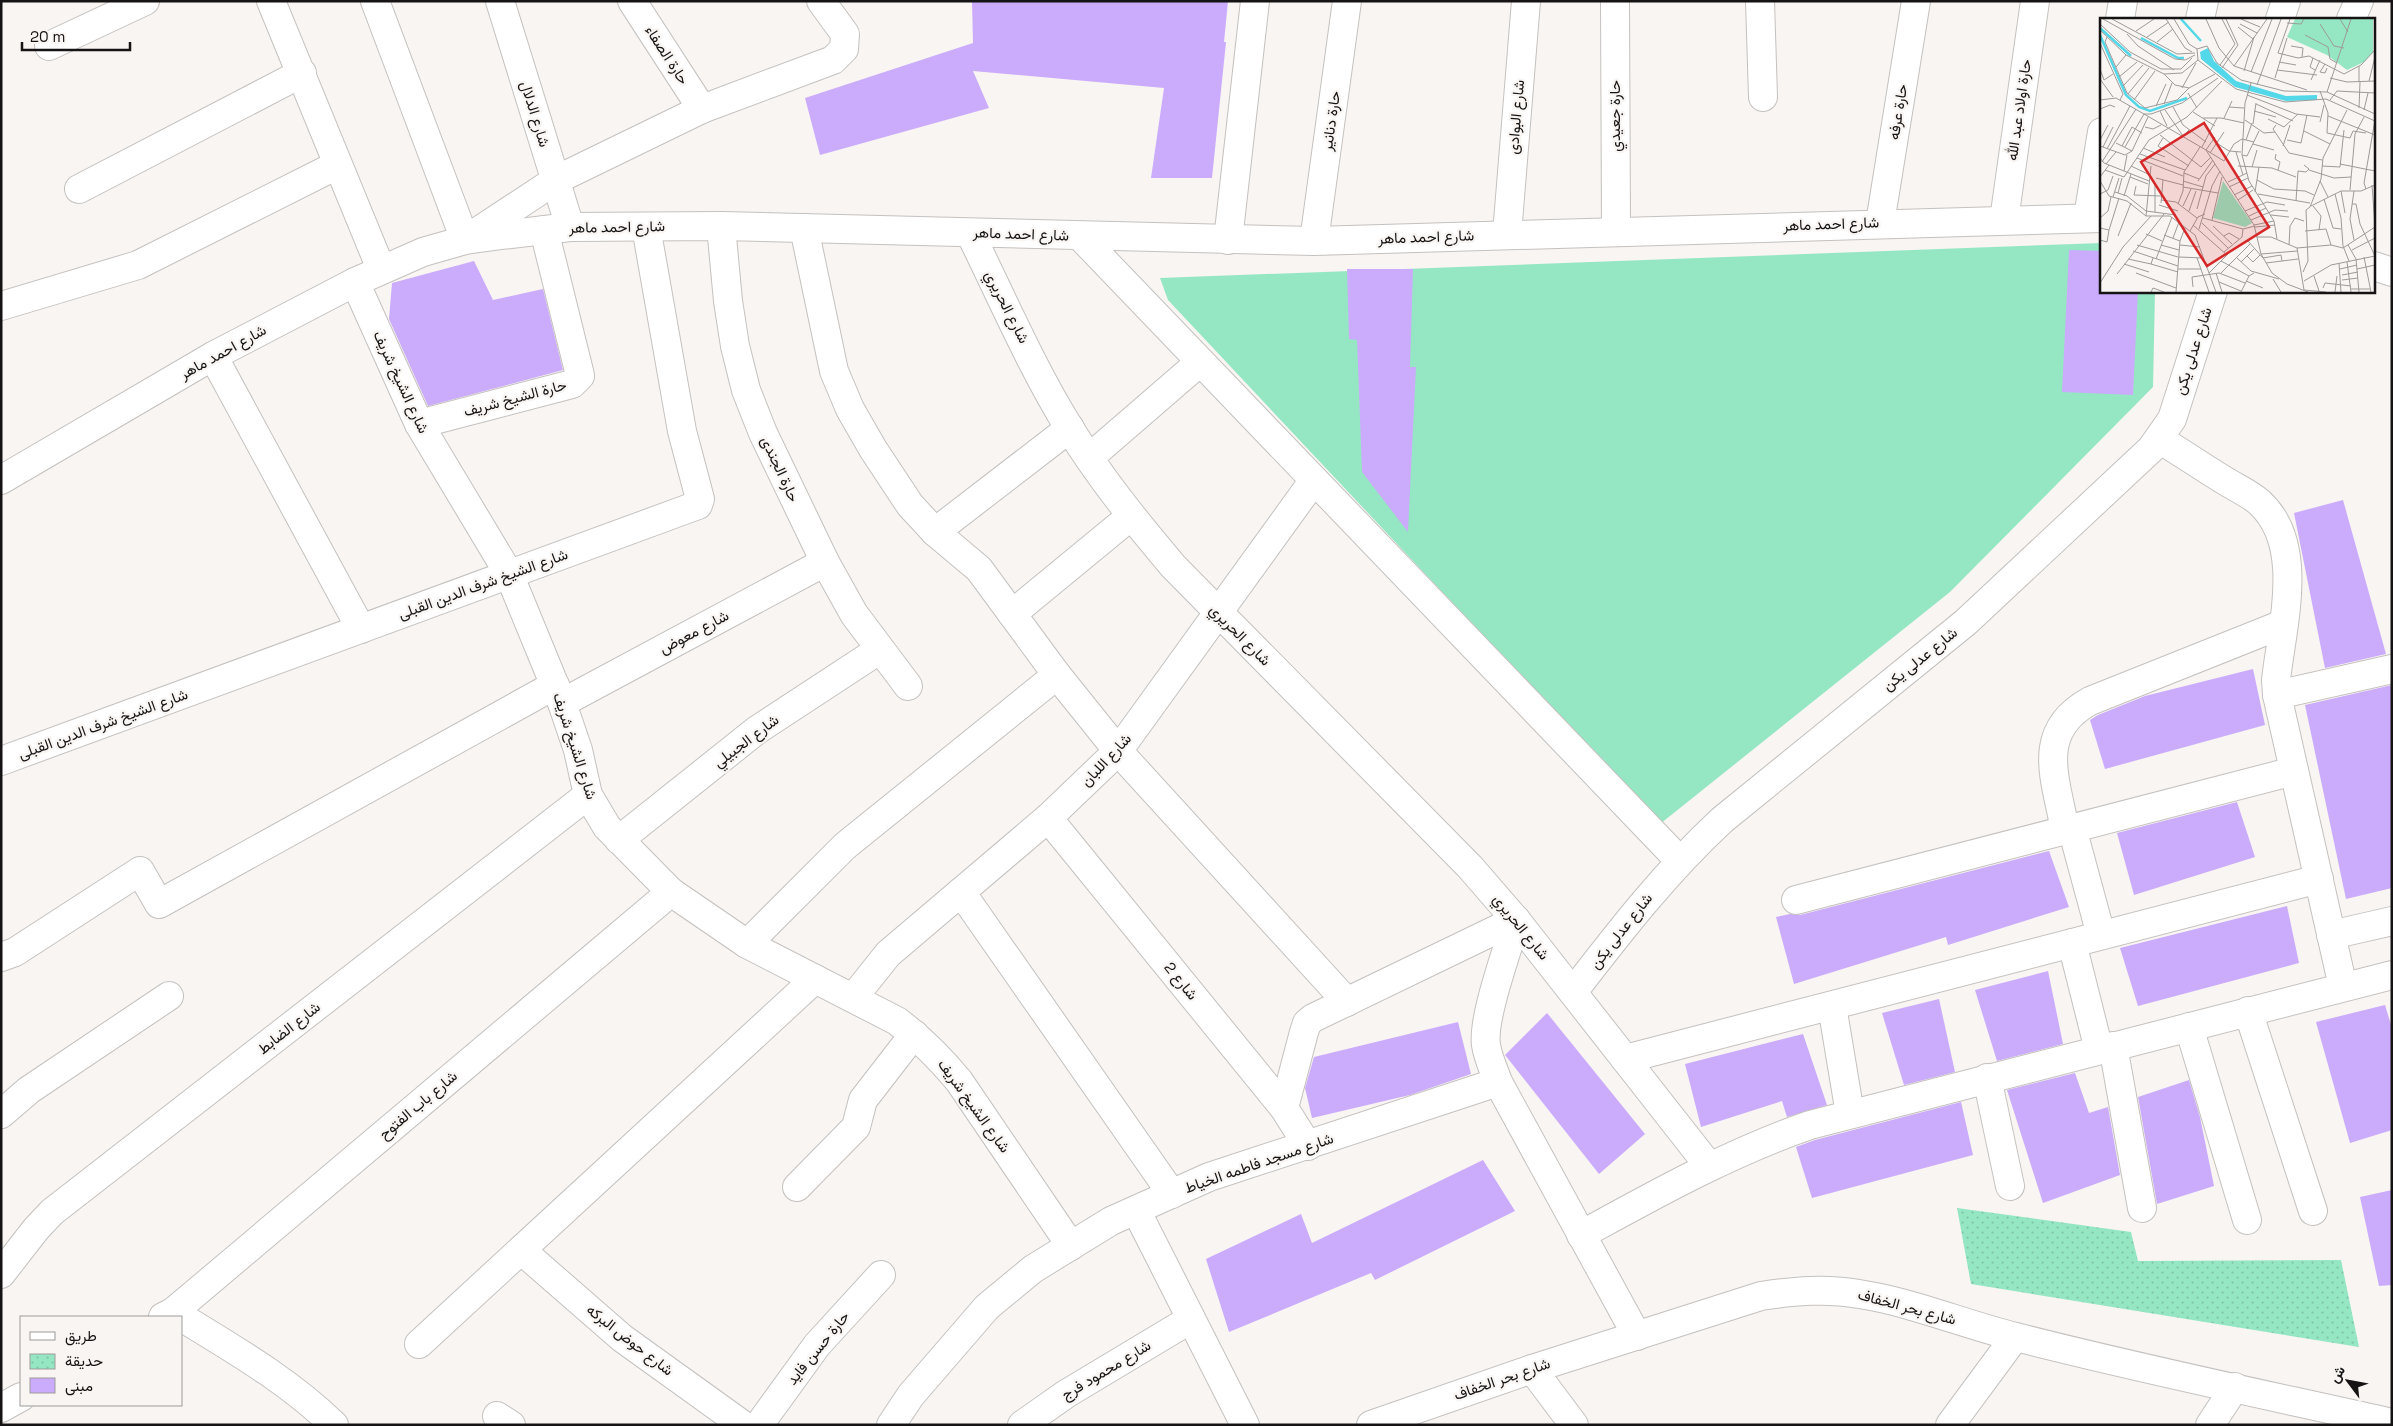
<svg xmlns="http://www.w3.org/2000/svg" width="2393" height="1426" font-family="'Space Grotesk',Vazirmatn,sans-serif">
  <defs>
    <pattern id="park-dots" width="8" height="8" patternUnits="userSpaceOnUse" patternTransform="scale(1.25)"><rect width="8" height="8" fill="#95e7c3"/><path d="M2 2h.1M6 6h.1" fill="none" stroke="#80c5a7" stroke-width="1.8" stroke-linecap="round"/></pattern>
  </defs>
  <rect width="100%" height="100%" fill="#f8f5f2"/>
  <path fill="url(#park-dots)" d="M 1957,1208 L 2131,1232 L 2138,1261 L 2341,1260 L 2359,1347 L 1971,1284 Z"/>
  <path fill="#95e7c3" d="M 2102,243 L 2102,291 L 2155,291 L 2153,387 L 1950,592 L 1660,824 L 1168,300 L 1160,278 Z"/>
  <g fill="#cbabfc">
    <path d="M 972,1 L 1228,1 L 1224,42 L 1226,42 L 1212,178 L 1151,178 L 1164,88 L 973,71 L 989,108 L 820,155 L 805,98 L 973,43 Z"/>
    <path d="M 2069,250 L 2102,251 L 2102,291 L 2138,291 L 2133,395 L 2062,392 Z"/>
    <path d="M 474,261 L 493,300 L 543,289 L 563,370 L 428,406 L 389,319 L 392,283 Z"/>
    <path d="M 1347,269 L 1413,269 L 1410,367 L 1416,367 L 1408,532 L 1362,472 L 1357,340 L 1349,339 Z"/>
    <path d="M 2343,500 L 2386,654 L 2325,668 L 2294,513 Z"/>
    <path d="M 2253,669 L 2265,725 L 2105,769 L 2090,720 L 2098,715 L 2145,696 Z"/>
    <path d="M 2392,685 L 2392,888 L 2346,899 L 2305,705 Z"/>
    <path d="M 2237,802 L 2255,857 L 2134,895 L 2117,833 Z"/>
    <path d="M 2049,851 L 2069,907 L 1948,945 L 1946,937 L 1794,984 L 1776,917 L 1790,914 L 1800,915 Z"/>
    <path d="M 2287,906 L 2299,963 L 2138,1006 L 2120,948 Z"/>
    <path d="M 2048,971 L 2063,1044 L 1997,1061 L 1975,990 Z"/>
    <path d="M 1939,999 L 1955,1072 L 1904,1085 L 1882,1013 Z"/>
    <path d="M 2385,1005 L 2392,1028 L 2392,1130 L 2350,1143 L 2316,1022 Z"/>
    <path d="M 1547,1013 L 1645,1134 L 1599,1174 L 1505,1055 Z"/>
    <path d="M 1458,1022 L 1471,1074 L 1410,1095 L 1312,1118 L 1305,1088 L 1314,1057 Z"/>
    <path d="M 1803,1034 L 1827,1105 L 1787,1117 L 1782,1101 L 1701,1127 L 1685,1064 Z"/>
    <path d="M 2075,1073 L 2089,1113 L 2108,1107 L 2120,1175 L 2043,1203 L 2007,1090 Z"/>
    <path d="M 2189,1080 L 2200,1117 L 2214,1186 L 2157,1204 L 2138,1097 Z"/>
    <path d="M 1961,1102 L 1973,1155 L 1812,1198 L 1796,1147 L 1815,1140 Z"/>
    <path d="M 1483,1160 L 1515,1211 L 1375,1280 L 1371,1273 L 1229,1332 L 1206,1259 L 1301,1214 L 1312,1243 Z"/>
    <path d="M 2392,1190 L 2392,1285 L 2379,1286 L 2360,1197 Z"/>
  </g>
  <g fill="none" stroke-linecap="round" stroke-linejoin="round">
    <g stroke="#c4c1bf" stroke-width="30">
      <g id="minor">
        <path d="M 271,1 L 381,269"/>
        <path d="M 375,1 L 465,240 L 556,180 L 702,109 L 833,60 L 844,49 L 845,34 L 821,1"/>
        <path d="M 500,1 L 570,227"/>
        <path d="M 632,1 L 702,109"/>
        <path d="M 1615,1 L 1616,230"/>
        <path d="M 1760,1 L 1763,97"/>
        <path d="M 2120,19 L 2123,1"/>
        <path d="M 2200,19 L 2204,1"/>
        <path d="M 2280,19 L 2286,1"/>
        <path d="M 2351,19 L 2359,1"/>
        <path d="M 49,46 L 145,1"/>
        <path d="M 79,189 L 302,73"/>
        <path d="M 2088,217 L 2102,132"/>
        <path d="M 2004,220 L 2035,1"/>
        <path d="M 1880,223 L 1916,1"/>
        <path d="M 721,226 L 728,301 L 735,346 L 746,390 L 763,433 L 825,562 L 854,614 L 908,686"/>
        <path d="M 804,228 L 834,371 L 850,409 L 873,449 L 910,505 L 935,532 L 979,569 L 1057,675 L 1118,751 L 1347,1002"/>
        <path d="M 970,233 C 1002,298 1032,368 1070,429 C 1100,478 1136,522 1173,566 L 1470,867 L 1516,920 L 1709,1166"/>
        <path d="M 1507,234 L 1526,1"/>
        <path d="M 1080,236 L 1680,861"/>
        <path d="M 1228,240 L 1255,1"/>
        <path d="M 1314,241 L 1347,1"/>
        <path d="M 355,282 L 419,424 L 509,574 L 562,703 L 578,750 L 588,795 L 607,827 L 671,892 L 747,944 L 897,1021 C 921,1039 940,1058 959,1081 L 1071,1246"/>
        <path d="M 1,306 L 138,265 L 337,165"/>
        <path d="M 213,356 L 361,629"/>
        <path d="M 419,424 L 572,384 L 580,376 L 579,371 L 544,230"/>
        <path d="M 2159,439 C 2182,453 2204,468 2227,482 C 2237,488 2250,494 2259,502 C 2306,544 2282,625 2276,680 L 2277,695 L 2343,987"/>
        <path d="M 1089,458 L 1200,362"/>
        <path d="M 935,532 L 1070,428"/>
        <path d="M 1012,614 L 1131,516"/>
        <path d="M 2277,695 L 2392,669"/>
        <path d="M 562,703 L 825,562"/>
        <path d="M 1,761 L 698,505 L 700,499 L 682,431 L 646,227"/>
        <path d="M 1048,818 L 1284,1108 L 1308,1146"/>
        <path d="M 2072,828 L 2101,935"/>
        <path d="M 2065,830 C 2056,779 2034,732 2090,701 L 2283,624"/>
        <path d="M 619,840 L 757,730 L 879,650"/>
        <path d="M 961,892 L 1172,1194"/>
        <path d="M 1796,900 L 2294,771"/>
        <path d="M 1516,920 C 1508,949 1482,1018 1486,1045 C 1488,1058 1494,1070 1498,1082 L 1637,1336"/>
        <path d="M 2331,935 L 2392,921"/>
        <path d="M 2072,943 L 2099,1050"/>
        <path d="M 747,944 L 845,846 L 1057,675"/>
        <path d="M 1,957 L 15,952 L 140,871 L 159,904 L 555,685"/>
        <path d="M 1573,992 C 1620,931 1665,873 1722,820 L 1966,622 L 2151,449 L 2172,419 L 2213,291"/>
        <path d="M 853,998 L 888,954 L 1048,818 L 1118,751 L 1314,480"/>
        <path d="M 1832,1006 L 1850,1114"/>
        <path d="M 2248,1011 L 2313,1211"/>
        <path d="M 2189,1027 L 2247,1220"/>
        <path d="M 2113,1046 L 2142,1208"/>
        <path d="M 1625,1059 L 2319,879"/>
        <path d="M 1987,1078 L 2010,1186"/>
        <path d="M 1284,1108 L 1304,1032 L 1307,1023 L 1313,1018 L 1516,920"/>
        <path d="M 1,1114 L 29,1090 L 169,996"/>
        <path d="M 797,1187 L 856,1127 L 863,1100 L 914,1034"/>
        <path d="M 1136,1210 L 1245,1425"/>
        <path d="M 1581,1235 C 1656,1194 1729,1153 1810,1125 L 2392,975"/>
        <path d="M 521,1250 L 622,1338 L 743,1425"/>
        <path d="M 1,1274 L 36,1229 L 52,1212 L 588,795"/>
        <path d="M 173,1312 C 228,1346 287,1379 334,1425"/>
        <path d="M 163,1317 L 173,1312 L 671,892"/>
        <path d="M 419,1344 L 815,979"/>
        <path d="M 1532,1369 L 1574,1425"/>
        <path d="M 1,1408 L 21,1397"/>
        <path d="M 497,1416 L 511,1425"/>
        <path d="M 759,1425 L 817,1345 L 881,1275"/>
        <path d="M 891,1425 L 911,1395 L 987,1307 L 1033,1269 L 1111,1221 L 1209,1177 L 1498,1082"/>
        <path d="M 1022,1425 L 1066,1394 L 1191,1319"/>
        <path d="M 1950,1425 L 2015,1337"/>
        <path d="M 2210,1425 L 2235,1387"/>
      </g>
    </g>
    <g stroke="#c4c1bf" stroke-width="30">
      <path id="tertiary" d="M 1371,1425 L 1532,1369 L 1761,1296 C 1794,1291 1826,1288 1859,1294 C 1912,1302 1963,1324 2016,1337 C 2140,1369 2267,1395 2392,1423"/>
    </g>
    <g stroke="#c4c1bf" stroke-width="30">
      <g id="secondary">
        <path d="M 2374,266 L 2392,272"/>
        <path d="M 1,480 L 213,356 L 355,282 L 423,252 L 465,240 L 502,235 L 570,227 L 721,226 L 1314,241 L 2102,218"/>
      </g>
    </g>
    <use href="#minor" stroke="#fff" stroke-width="28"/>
    <use href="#tertiary" stroke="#fff" stroke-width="28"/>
    <use href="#secondary" stroke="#fff" stroke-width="28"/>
  </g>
  <g text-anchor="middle" stroke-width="4.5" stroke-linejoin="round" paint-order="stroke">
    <g font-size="15" fill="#151313" stroke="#f8f5f2">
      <text transform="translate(667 55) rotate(57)" y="5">حارة الصفاء</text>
      <text transform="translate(2019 110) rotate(-82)" y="5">حارة اولاد عبد الله</text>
      <text transform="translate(1898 112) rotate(-81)" y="5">حارة عرفه</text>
      <text transform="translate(535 114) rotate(73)" y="5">شارع الدلال</text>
      <text transform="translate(1615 116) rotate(-90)" y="5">حارة جعيدي</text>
      <text transform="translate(1516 117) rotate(-85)" y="5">شارع البوادى</text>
      <text transform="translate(1331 121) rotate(-82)" y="5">حارة دنانير</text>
      <text transform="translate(1831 224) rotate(-2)" y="5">شارع احمد ماهر</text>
      <text transform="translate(617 227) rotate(-1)" y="5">شارع احمد ماهر</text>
      <text transform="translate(1021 234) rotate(2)" y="5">شارع احمد ماهر</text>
      <text transform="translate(1426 237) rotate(-2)" y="5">شارع احمد ماهر</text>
      <text transform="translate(1007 307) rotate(63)" y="5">شارع الحريري</text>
      <text transform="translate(2193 351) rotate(-72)" y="5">شارع عدلى يكن</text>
      <text transform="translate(223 352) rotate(-29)" y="5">شارع احمد ماهر</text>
      <text transform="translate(401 382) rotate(65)" y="5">شارع الشيخ شريف</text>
      <text transform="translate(515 398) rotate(-15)" y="5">حارة الشيخ شريف</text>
      <text transform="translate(780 469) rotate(65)" y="5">حارة الجندى</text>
      <text transform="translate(483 584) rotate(-20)" y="5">شارع الشيخ شرف الدين القبلى</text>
      <text transform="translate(694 632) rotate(-28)" y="5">شارع معوض</text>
      <text transform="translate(1240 635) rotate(45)" y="5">شارع الحريري</text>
      <text transform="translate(1920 659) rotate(-39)" y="5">شارع عدلى يكن</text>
      <text transform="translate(103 724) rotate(-20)" y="5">شارع الشيخ شرف الدين القبلى</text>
      <text transform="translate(746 741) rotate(-37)" y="5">شارع الجبيلي</text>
      <text transform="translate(575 746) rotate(72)" y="5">شارع الشيخ شريف</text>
      <text transform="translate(1106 760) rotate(-47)" y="5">شارع اللبان</text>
      <text transform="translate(1521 927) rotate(51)" y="5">شارع الحريري</text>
      <text transform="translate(1621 931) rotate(-52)" y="5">شارع عدلى يكن</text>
      <text transform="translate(1181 981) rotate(51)" y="5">شارع 2</text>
      <text transform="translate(289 1028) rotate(-38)" y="5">شارع الضابط</text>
      <text transform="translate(418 1105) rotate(-40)" y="5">شارع باب الفتوح</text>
      <text transform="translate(974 1106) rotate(54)" y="5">شارع الشيخ شريف</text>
      <text transform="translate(1259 1163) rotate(-19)" y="5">شارع مسجد فاطمه الخياط</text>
      <text transform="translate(1907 1307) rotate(15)" y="5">شارع بحر الخفاف</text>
      <text transform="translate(630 1340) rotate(38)" y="5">شارع حوض البركه</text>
      <text transform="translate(818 1348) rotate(-51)" y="5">حارة حسن فايد</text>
      <text transform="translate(1106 1370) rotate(-31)" y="5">شارع محمود فرج</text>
      <text transform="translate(1502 1379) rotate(-19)" y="5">شارع بحر الخفاف</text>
    </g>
  </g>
  <g transform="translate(2100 18)">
    <rect width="275" height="275" fill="#f8f5f2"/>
    <path d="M 195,1 L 273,1 L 273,34 L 264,44 L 247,52 L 227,37 L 187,19 Z" fill="#95e7c3"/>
    <path d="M 123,163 L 152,205 L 145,209 L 113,200 Z" fill="#95e7c3"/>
    <path d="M 108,30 L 114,43 L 136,63 L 186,78 L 217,77 L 217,82 L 186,83 L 135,69 L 101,41 L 100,34 Z" fill="#52d8e9"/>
    <path fill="none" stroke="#52d8e9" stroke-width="2.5" d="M 81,1 L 101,23M 0,10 L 31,38M 0,17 L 26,77 L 39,89 L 50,93 L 87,80M 41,20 L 78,40 L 84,40"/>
    <path fill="none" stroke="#9d9b99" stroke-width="1" d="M 3,1 L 75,41 L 85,42 L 95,37M 12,1 L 77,36 L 95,35M 66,1 L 85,30 L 92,34M 74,1 L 89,26 L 97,31M 106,1 L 119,30 L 134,48 L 207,72M 141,1 L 160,9M 190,1 L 178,35 L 198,40 L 209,38 L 244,56 L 261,47 L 275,32M 240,1 L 248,14M 187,5 L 201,6 L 204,1M 0,6 L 30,34 L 61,51 L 81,51 L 92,40M 140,6 L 157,15M 220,6 L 234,28 L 244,30M 138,9 L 153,21M 0,12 L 26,37 L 64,56 L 82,55 L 98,42M 36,13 L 54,1M 27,16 L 38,28 L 74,52M 205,17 L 228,29 L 230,41 L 237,45M 7,19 L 5,24 L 27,75 L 45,90 L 77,82 L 89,70 L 115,56M 47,19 L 69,4M 57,24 L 73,11M 0,25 L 23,76 L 20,82M 191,28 L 203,30 L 202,39M 97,31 L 98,42 L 136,71 L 185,84 L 226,81 L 275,103M 97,31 L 107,28 L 117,45 L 141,62 L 184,73 L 227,74 L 275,96M 213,40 L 210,49 L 215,52M 179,44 L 196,47M 225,46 L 220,54 L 225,55 L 227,50M 120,47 L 135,26 L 122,1M 134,48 L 167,1M 259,48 L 259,64M 16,49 L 26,37M 122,50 L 138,27 L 126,1M 0,51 L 4,62 L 13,56M 177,52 L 217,57M 144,53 L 154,19M 151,54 L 172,1M 64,56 L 75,67 L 89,70M 19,59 L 37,44M 175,60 L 187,20M 230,60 L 247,64 L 275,63M 0,61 L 13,79M 211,62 L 220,42M 269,63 L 275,39M 151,65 L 145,85 L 142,137 L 149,163 L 174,203 L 177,221M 157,67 L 181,1M 23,68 L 43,47M 82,70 L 96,45M 220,73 L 228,95 L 227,115 L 250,120 L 253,113 L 266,115M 227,74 L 251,1M 88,75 L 97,90M 28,76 L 49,50M 147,77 L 196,96 L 220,99M 0,82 L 16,80 L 44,96 L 51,96 L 82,85 L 118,60M 34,82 L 55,53M 230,82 L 237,73 L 275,75M 64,86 L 72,65M 156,86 L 193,103M 56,88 L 66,66M 73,89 L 83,107 L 106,124M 129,89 L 144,90M 259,90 L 260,64M 0,91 L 10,87 L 15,89M 65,92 L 83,118 L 89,112M 264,92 L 268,75M 60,93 L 67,108M 154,93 L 176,99M 93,94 L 115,108M 44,96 L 106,132 L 154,207 L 161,236 L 172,255 L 187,266 L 208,274M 228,98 L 275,117M 103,100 L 121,100 L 144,105M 124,100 L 132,83M 168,101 L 184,109 L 198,96M 145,102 L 164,115 L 175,114M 220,104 L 224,87M 153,106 L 156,85M 176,107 L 173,111 L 189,135 L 222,142M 45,109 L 53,111 L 61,107M 204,113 L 230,126M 60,117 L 101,149 L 111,139M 115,119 L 106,132 L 124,143 L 134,126 L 142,121 L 154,124M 63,120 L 58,128 L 89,148M 0,122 L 8,107M 146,122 L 152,105M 187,122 L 201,125 L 207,97M 16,125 L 32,133M 118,126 L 129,133 L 141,134M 153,126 L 174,132M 0,128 L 25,137 L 32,133M 22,128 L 32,109 L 42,115M 183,128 L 190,107M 3,129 L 13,109M 25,129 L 44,96M 102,129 L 117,100M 43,130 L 65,139M 7,131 L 30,88M 32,133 L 48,99M 136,134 L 143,157M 110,135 L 124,114M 40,136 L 85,152M 176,136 L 175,141 L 180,144 L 178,152M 142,137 L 147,138 L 159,113M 0,140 L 4,145 L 49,163M 37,140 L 83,158M 2,144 L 36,91M 6,146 L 16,134M 240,146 L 275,153M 31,148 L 50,157M 138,148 L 172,150 L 196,159M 222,148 L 240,149 L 244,112M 152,149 L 157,132M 5,152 L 24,159 L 49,122 L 87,99 L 122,63M 209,152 L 234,160 L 251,159M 24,153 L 27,137M 84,155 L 99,161M 0,159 L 9,147M 30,159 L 48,166M 56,160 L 83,167M 157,162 L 174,171 L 205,173 L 214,177M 0,163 L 9,178 L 27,183 L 46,198 L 70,198 L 95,217 L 116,274M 83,163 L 103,169M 98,163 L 113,142M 220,163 L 228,179M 128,164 L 147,155M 272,167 L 275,208M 36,168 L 34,177 L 61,178M 83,169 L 118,175M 129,169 L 148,160M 266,171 L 264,165 L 275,102M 250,172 L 255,116 L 264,99M 241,173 L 245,195M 254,173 L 250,201 L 254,222M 15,174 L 27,178 L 46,193 L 76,197M 155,174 L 159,149M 18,175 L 22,160M 0,176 L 8,172 L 13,158M 158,176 L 210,185M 235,176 L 241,200 L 243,228 L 249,243M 134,177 L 152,168M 24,178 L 31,156M 13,179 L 19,160M 224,181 L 233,210 L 241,211M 61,182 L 76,184 L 97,200M 138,182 L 153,172M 196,183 L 198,153 L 206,154 L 209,151 L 204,147M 61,185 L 63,162M 78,186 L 83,173 L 84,154 L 100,129M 252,186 L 256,186 L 260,206 L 275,238M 59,187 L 78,193M 83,188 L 91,171M 211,188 L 241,173 L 261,173 L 275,167M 213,188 L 221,198 L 219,212M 97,191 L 106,158 L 115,146M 89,193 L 96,173M 145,193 L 167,184 L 185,187M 55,194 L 55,165M 171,197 L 189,199M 46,198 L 51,148M 149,198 L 166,190M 0,200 L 8,193 L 11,179M 103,200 L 143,211 L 155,208M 112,202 L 122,159M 151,202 L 175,192 L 188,193M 102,205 L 128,230M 93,207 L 127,237M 154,207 L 174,203M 113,208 L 132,226M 155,209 L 175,207M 0,210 L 9,212 L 19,180M 99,211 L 112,168 L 120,153M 90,213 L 98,199 L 105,196M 205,213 L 226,211 L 231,227M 46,216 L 62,223M 64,217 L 80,223M 18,218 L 31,185M 124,218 L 129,215 L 139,221M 157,219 L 171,219 L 197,230 L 231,227 L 243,230 L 275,209M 73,220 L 79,204M 0,222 L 7,224 L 9,212M 148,223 L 163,240 L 181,237 L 182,243M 37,227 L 78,239M 61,227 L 79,232M 80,227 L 100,229M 189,227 L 190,208 L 195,200 L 204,203M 248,227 L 256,241 L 259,274M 197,230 L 204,272M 252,232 L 275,220M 33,233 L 78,248M 124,234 L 142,219 L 143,211M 161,236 L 197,233M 147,238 L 153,244 L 160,237M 79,239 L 104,240M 136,239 L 151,253 L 179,261M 264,239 L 271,274M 53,240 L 51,246 L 78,254M 97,240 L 109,274M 28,241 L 51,246M 56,241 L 72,199M 121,243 L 149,258M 141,244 L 154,231M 247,244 L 251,274M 166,245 L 198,241M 239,245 L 241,274M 24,246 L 49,254M 78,251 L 101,251M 240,251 L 257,247M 257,251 L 275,247M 203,254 L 208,243 L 206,192 L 210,189 L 221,161 L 223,140 L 247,92M 36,255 L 76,270M 109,255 L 129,235M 116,255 L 122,274M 121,255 L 150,226M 17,256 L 64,196M 242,257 L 258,254M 214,258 L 219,273M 173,261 L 181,274M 242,262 L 258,260M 146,263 L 163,270M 204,263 L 231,247 L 275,238M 119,264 L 141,273M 0,265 L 23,229 L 51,198M 93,269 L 92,259 L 119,255 L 145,265M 223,270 L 225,265 L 251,268M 251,271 L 270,271M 204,272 L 226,274M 51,274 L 53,270 L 64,274M 76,274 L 80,223 L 85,210M 141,274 L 149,258 L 154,255M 235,274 L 237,258"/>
    <path fill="#d62828" fill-opacity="0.15" stroke="#d62828" stroke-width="2.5" d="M 104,105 L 169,209 L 107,248 L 41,144 Z"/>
    <rect width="275" height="275" fill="none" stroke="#151313" stroke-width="2.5"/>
  </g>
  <rect width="2393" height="1426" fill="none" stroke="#151313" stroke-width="5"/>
  <rect x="20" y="1316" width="162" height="90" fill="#f8f5f2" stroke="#9d9b99"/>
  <rect x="30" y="1332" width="25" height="8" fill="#ffffff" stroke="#9d9b99"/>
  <text x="65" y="1341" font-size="15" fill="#151313">طريق</text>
  <rect x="30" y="1354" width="25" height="15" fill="url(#park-dots)" stroke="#9d9b99"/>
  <text x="65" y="1366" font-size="15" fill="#151313">حديقة</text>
  <rect x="30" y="1378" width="25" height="15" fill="#cbabfc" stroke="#9d9b99"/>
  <text x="65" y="1391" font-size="15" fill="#151313">مبنى</text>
  <g transform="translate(2348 1381) rotate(302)" stroke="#f8f5f2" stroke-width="4" paint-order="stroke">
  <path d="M0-4L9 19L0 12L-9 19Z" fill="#151313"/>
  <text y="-8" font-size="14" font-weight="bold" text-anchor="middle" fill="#151313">ش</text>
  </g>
  <path d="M22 42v8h108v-8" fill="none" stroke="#151313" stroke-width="2.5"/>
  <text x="30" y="42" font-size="15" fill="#151313" stroke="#f8f5f2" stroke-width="4" paint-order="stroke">20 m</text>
</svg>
